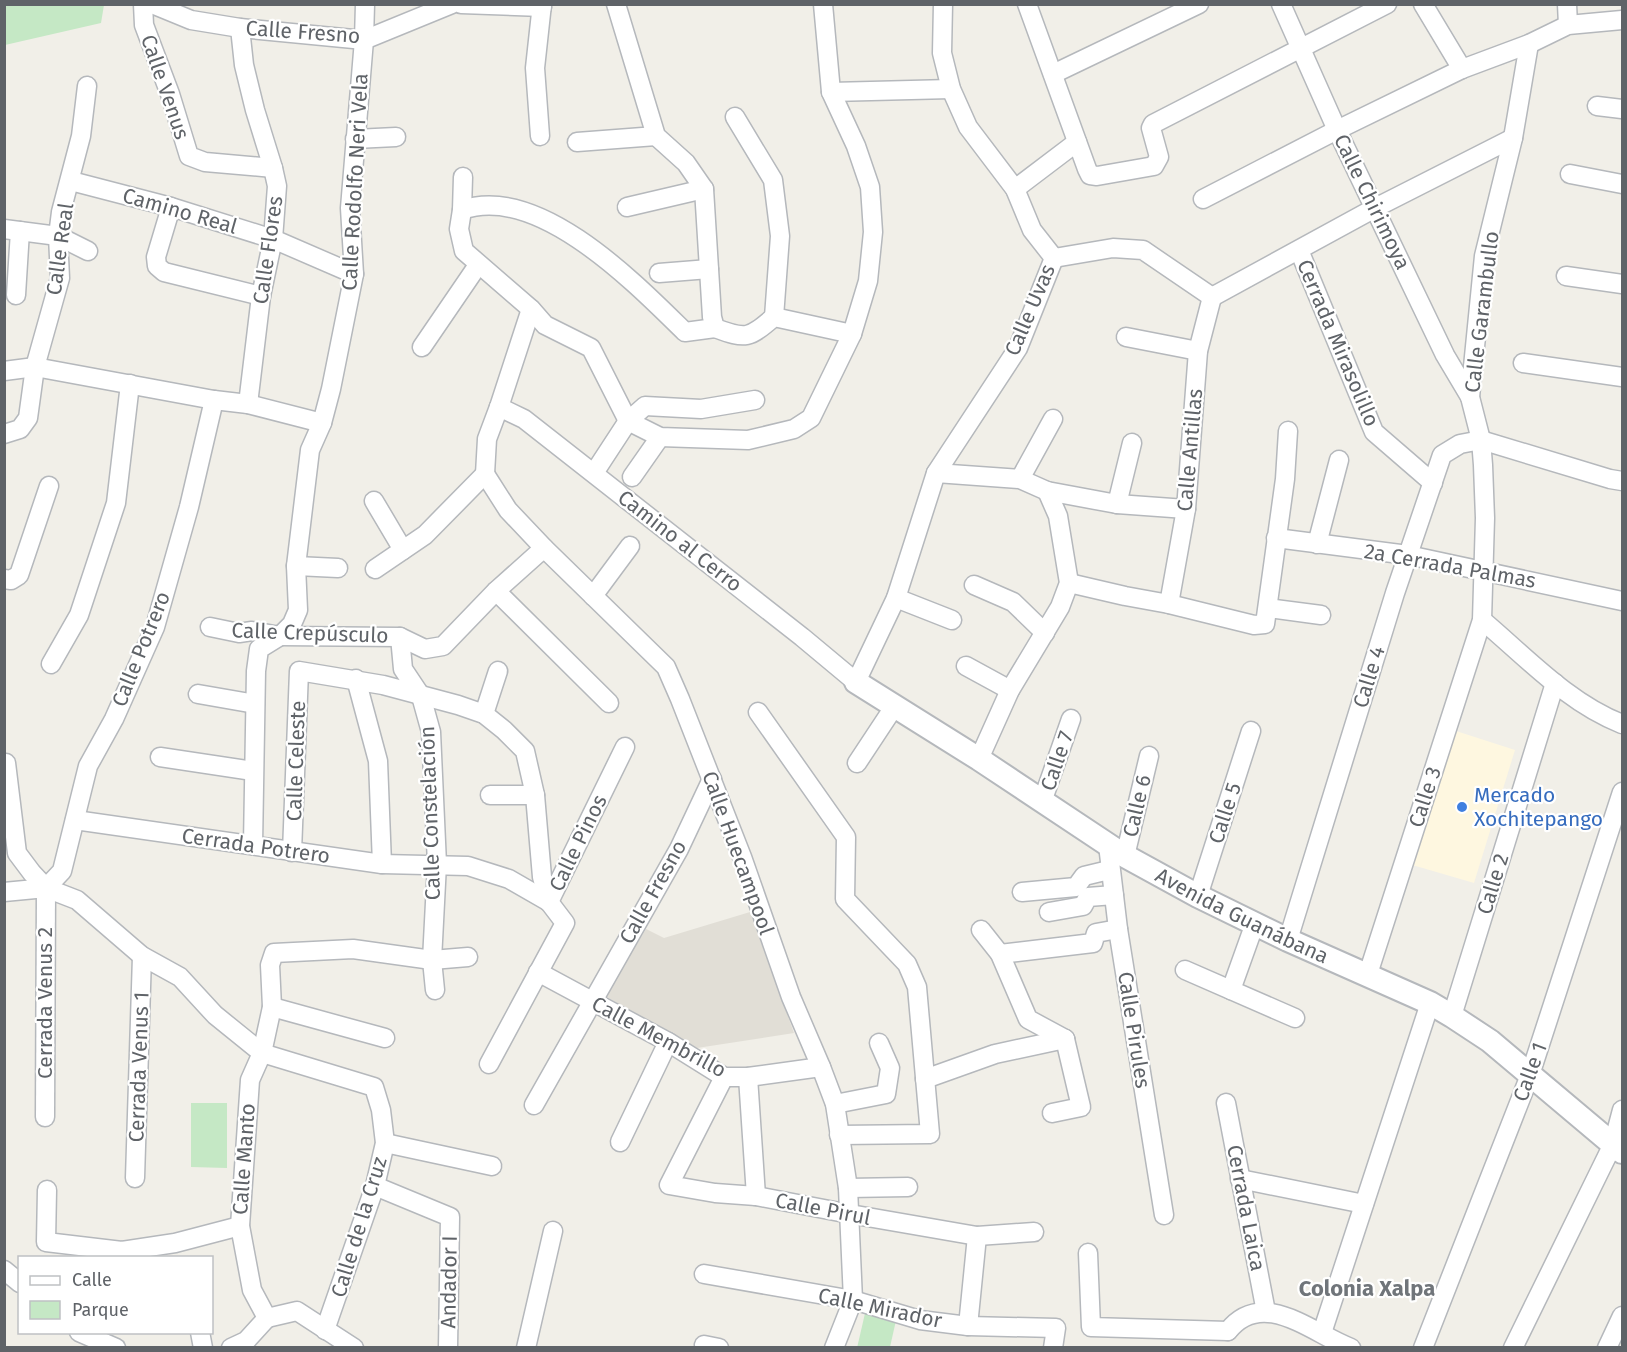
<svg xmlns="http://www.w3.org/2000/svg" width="1627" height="1352" font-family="'Fira Sans',sans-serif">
  <rect width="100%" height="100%" fill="#f1efe8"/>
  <path fill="#fef7e0" d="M 1453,730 L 1515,750 L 1474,883 L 1409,864 Z"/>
  <path fill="#e1ded6" d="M 750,912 L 794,1033 L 697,1048 L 605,996 L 646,929 L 664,938 Z"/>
  <g fill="#c5e8c5">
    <path d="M 4,5 L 5,4 L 104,5 L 101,23 L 5,45 Z"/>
    <path d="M 191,1103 L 227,1103 L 227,1168 L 191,1167 Z"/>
    <path d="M 866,1309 L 897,1316 L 890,1347 L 857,1348 Z"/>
  </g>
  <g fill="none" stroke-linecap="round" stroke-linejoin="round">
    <g stroke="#b5b8bc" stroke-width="21">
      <g id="minor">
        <path d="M 143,4 L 144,25 L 170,94 L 189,156 L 205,162 L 273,168"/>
        <path d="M 152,4 L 191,20 L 240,28 L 364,40 L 452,4"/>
        <path d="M 461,4 L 542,7"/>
        <path d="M 616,4 L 656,136 L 686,163 L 704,189 L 712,317 L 715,328 C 747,340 749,338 774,317 L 852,334"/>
        <path d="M 943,4 L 942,53 L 951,89 L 968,127 L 1015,189 L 1032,230 L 1054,258"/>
        <path d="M 1027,4 L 1087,169 L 1090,175 L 1097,176 L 1154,166 L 1159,157 L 1151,128 L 1153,124 L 1387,4"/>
        <path d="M 1281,4 L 1337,130 L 1445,355 L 1470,397"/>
        <path d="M 1423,4 L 1462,69"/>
        <path d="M 1567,4 L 1568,25"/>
        <path d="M 240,28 L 244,65 L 255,110 L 273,168 L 277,186 L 273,239 L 261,296 L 248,404"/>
        <path d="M 1053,74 L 1199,4"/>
        <path d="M 831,92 L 951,89"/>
        <path d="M 1597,106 L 1622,109"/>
        <path d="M 735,117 L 773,180 L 780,236 L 774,317"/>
        <path d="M 540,136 L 535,68 L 542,4"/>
        <path d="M 355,139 L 396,137"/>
        <path d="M 577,142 L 656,136"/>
        <path d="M 1570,174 L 1622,184"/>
        <path d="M 71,181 L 171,207 L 273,239 L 354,274"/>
        <path d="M 1015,189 L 1077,142"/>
        <path d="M 1203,199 L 1337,130 L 1462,69 L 1529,44 L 1568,25 L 1622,20"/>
        <path d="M 171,207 L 156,257 L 157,266 L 164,272 L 261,296"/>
        <path d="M 627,207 L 704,189"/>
        <path d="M 462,210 L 463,177"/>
        <path d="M 4,229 L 58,236 L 88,251"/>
        <path d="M 1299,250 L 1374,432 L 1433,483"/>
        <path d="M 1054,258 L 1113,248 L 1143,250 L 1212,297"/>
        <path d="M 659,273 L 709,269"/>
        <path d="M 1566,276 L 1622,284"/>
        <path d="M 16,295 L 20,231"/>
        <path d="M 1212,297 L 1375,208 L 1513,138"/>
        <path d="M 1126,337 L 1198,351"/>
        <path d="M 422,347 L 478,265"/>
        <path d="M 1523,363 L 1622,377"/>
        <path d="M 4,371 L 35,367 L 214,400 L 248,404 L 322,423"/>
        <path d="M 499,407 L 524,419 L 802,637 L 856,682 L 896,598 L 936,473 L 1018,348 L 1054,258"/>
        <path d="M 628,421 L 660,437 L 748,440 L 794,429 L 811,418 L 852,334 L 868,281 L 873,232 L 870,187 L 856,146 L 831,92 L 823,4"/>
        <path d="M 628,421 L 591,348 L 545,325 L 531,309 L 464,251 L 459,229 L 462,210 C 538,183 635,283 685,332 L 715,328"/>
        <path d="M 4,434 L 20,429 L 28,418 L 35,367 L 60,278 L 58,236 L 61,212 L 81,136 L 87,86"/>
        <path d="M 594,473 L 628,421 L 645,406 L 701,409 L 755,400"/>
        <path d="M 936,473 L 1020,479 L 1047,491 L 1117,504 L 1186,509"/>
        <path d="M 485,474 L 508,510 L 544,548 L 666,667 L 680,699 L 742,857 L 791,997 L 821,1067 L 835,1104 L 848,1188 L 853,1300 L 834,1348"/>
        <path d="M 485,474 L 487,439 L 499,407 L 531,309"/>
        <path d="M 632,477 L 660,437"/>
        <path d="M 1020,479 L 1053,419"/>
        <path d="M 374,501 L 403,550"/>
        <path d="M 1117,504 L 1132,443"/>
        <path d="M 1276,538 L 1408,555 L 1622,601"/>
        <path d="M 1317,544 L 1339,460"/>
        <path d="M 296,566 L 338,568"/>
        <path d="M 375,569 L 425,535 L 485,474"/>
        <path d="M 4,579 L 11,580 L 19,575 L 49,486"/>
        <path d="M 1069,583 L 1125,596 L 1169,604 L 1254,625 L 1265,624 L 1285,479 L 1288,431"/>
        <path d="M 974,585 L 1013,602 L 1045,633"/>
        <path d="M 496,591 L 609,703"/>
        <path d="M 593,596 L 630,546"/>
        <path d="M 896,598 L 952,620"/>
        <path d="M 1169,604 L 1186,509 L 1198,351 L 1212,297"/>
        <path d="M 1268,608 L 1321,615"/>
        <path d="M 1482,620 C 1526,657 1568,703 1622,724"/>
        <path d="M 210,627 L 239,633 L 252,631 L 280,636 L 400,637 L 425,649 L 443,646 L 496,591 L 544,548"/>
        <path d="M 400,637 L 403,669 L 421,696 L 431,732 L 437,864 L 432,960 L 435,990"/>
        <path d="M 51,664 L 79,615 L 116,503 L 130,384"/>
        <path d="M 966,666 L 1010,690"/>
        <path d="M 356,679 L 378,761 L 382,864"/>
        <path d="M 198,694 L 255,704"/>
        <path d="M 758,712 L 846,837 L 845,899 L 907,964 L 917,987 L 930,1134 L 839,1135"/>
        <path d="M 484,714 L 498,671"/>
        <path d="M 160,757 L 253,771"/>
        <path d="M 979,759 L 1010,690 L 1060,607 L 1069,583 L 1058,516 L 1047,491"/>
        <path d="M 6,763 L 17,853 L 32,873 L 46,888"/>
        <path d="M 857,763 L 894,707"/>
        <path d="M 490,795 L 535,795"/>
        <path d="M 1042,802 L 1071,719"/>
        <path d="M 75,820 L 382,864 L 468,866 L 509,879 L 549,902"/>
        <path d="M 253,845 L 256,671 L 259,649 L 280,636 L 292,624 L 298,610 L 296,566 L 310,450 L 322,423 L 331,389 L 354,274 L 350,208 L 364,40 L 365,4"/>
        <path d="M 1108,845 L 1118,929 L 1164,1215"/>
        <path d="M 292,852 L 299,671 L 383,685 L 458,705 L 484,714 L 504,730 L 525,751 L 535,795 L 542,877 L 549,902 L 565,923 L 489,1064"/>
        <path d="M 1125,856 L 1149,756"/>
        <path d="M 46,888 L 62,871 L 88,766 L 114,719 L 155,627 L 189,507 L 214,400"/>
        <path d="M 4,892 L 46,888 L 77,900 L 142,956 L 180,977 L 215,1015 L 262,1053 L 374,1087 L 381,1110 L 385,1143 L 375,1186 L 325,1330"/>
        <path d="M 1022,892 L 1076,887 L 1084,876 L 1109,870"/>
        <path d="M 1198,896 L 1251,731"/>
        <path d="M 549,902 L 625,747"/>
        <path d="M 1049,912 L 1083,906 L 1088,897 L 1114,895"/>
        <path d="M 981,930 L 1000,954 L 1028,1019 L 1065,1039"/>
        <path d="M 1288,940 L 1395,593 L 1442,455 L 1460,444 L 1481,440 L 1610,479 L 1622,481"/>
        <path d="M 1000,954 L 1093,943 L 1096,933 L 1118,929"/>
        <path d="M 1185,970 L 1295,1018"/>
        <path d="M 538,972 L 668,1042 L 724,1077 L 748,1077 L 821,1067"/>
        <path d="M 1368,974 L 1482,620 L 1485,518 L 1483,465 L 1481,440 L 1470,397 L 1484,256 L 1513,138 L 1529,44"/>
        <path d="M 1231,990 L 1255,923"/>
        <path d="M 272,1007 L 385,1038"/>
        <path d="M 1452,1016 L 1555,683"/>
        <path d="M 724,1077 L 669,1185 L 715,1193 L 756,1196 L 850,1214 L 977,1236 L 1034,1232"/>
        <path d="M 748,1077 L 756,1196"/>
        <path d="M 925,1079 L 995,1054 L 1065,1039"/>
        <path d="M 1226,1103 L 1266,1312"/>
        <path d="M 835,1104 L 886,1094 L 890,1068 L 879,1043"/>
        <path d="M 534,1105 L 679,849 L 712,779"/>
        <path d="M 1052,1113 L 1081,1107 L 1065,1039"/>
        <path d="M 45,1117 L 46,888"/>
        <path d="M 620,1142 L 668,1042"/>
        <path d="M 385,1143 L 492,1166"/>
        <path d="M 135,1178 L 142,956"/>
        <path d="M 1240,1179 L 1364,1204"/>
        <path d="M 375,1186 L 450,1217 L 448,1348"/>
        <path d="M 848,1188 L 908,1187"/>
        <path d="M 47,1190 L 46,1242 L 122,1251 L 175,1243 L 240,1226"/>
        <path d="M 1088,1253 L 1091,1327 L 1228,1331"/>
        <path d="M 4,1270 L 20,1283"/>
        <path d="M 704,1274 L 853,1300 L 920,1320 L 968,1326 L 1056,1328 L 1053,1348"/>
        <path d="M 267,1318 L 252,1290 L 240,1226 L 250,1080 L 262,1053 L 272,1007 L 270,965 L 274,953 L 353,949 L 432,960 L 468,957"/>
        <path d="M 267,1318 L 297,1311 L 354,1348"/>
        <path d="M 968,1326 L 977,1236"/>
        <path d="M 1228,1331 C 1263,1287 1313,1334 1351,1348"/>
        <path d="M 79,1332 L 116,1348"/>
        <path d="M 200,1332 L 203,1348"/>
        <path d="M 1322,1333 L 1430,1003"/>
        <path d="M 704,1345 L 719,1348"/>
        <path d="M 231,1348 L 246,1341 L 267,1318"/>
        <path d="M 526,1348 L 553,1231"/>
        <path d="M 1423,1348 L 1530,1075 L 1622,792"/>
        <path d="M 1513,1348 L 1613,1144 L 1622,1110"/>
        <path d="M 1607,1348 L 1622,1316"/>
      </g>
    </g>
    <g stroke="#b5b8bc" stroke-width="26">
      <g id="tertiary">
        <path id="s1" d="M 856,682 L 979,759 L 1125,856 L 1198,896 L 1288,940 L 1430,1003 L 1452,1016 L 1490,1041 L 1622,1152"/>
      </g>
    </g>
    <use href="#minor" stroke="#fff" stroke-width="18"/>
    <use href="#tertiary" stroke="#fff" stroke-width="22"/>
  </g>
  <circle fill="#3f7fe0" stroke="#fff" stroke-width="2" cx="1462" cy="807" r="6"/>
  <g text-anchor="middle" stroke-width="4.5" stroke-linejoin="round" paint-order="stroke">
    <g font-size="21" fill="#5f6368" stroke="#fff">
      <text transform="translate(303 32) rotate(4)" y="7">Calle Fresno</text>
      <text transform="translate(165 87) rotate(71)" y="7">Calle Venus</text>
      <text transform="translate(355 182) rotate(-87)" y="7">Calle Rodolfo Neri Vela</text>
      <text transform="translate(1372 202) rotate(64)" y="7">Calle Chirimoya</text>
      <text transform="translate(180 211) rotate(16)" y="7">Camino Real</text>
      <text transform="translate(60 249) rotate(-82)" y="7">Calle Real</text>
      <text transform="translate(268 250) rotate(-82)" y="7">Calle Flores</text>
      <text transform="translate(1030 310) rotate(-67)" y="7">Calle Uvas</text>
      <text transform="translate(1482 312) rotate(-83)" y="7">Calle Garambullo</text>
      <text transform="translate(1338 343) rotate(67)" y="7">Cerrada Mirasolillo</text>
      <text transform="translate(1190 450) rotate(-85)" y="7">Calle Antillas</text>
      <text transform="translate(680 541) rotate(38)" y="7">Camino al Cerro</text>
      <text transform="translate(1450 566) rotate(10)" y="7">2a Cerrada Palmas</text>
      <text transform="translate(310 633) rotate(2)" y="7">Calle Crepúsculo</text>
      <text transform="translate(141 649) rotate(-68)" y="7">Calle Potrero</text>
      <text transform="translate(1369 677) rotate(-73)" y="7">Calle 4</text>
      <text transform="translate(296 761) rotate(-88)" y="7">Calle Celeste</text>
      <text transform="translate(1057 761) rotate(-71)" y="7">Calle 7</text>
      <text transform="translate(1425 797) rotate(-72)" y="7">Calle 3</text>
      <text transform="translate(1137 806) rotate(-77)" y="7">Calle 6</text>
      <text transform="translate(430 813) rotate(-92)" y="7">Calle Constelación</text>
      <text transform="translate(1225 813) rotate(-72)" y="7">Calle 5</text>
      <text transform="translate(578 843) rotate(-64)" y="7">Calle Pinos</text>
      <text transform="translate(256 846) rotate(8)" y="7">Cerrada Potrero</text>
      <text transform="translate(738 853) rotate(70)" y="7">Calle Huecampool</text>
      <text transform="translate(1493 884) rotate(-73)" y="7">Calle 2</text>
      <text transform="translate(653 892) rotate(-61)" y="7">Calle Fresno</text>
      <text dy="7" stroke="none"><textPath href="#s1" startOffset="452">Avenida Guanábana</textPath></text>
      <text transform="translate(45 1003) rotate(-90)" y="7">Cerrada Venus 2</text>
      <text transform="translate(1134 1030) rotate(81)" y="7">Calle Pirules</text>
      <text transform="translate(659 1037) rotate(28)" y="7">Calle Membrillo</text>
      <text transform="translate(139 1067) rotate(-88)" y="7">Cerrada Venus 1</text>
      <text transform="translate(1530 1072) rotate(-70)" y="7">Calle 1</text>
      <text transform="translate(244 1159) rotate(-86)" y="7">Calle Manto</text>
      <text transform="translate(1246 1208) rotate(79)" y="7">Cerrada Laica</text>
      <text transform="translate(823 1209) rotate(11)" y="7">Calle Pirul</text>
      <text transform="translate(359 1227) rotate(-73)" y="7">Calle de la Cruz</text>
      <text transform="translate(449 1282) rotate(-89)" y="7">Andador I</text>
      <text transform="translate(880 1308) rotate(12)" y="7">Calle Mirador</text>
    </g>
    <g font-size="21" fill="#366cbe" stroke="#fff" text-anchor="start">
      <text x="1474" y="802">Mercado<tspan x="1474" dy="24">Xochitepango</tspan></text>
    </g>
    <g font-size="22" font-weight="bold" fill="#70757a" stroke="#fff">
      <text x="1367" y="1296">Colonia Xalpa</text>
    </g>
  </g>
  <rect width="1627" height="1352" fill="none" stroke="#5f6368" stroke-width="12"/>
  <rect x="18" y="1256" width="195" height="78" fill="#ffffff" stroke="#bfc1c3" stroke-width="1.5"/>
  <rect x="30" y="1276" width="30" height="9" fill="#ffffff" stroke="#bfc1c3" stroke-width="1.5"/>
  <text x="72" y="1286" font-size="18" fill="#5f6368">Calle</text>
  <rect x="30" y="1301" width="30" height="18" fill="#c5e8c5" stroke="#bfc1c3" stroke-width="1.5"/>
  <text x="72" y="1316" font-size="18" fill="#5f6368">Parque</text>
</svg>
